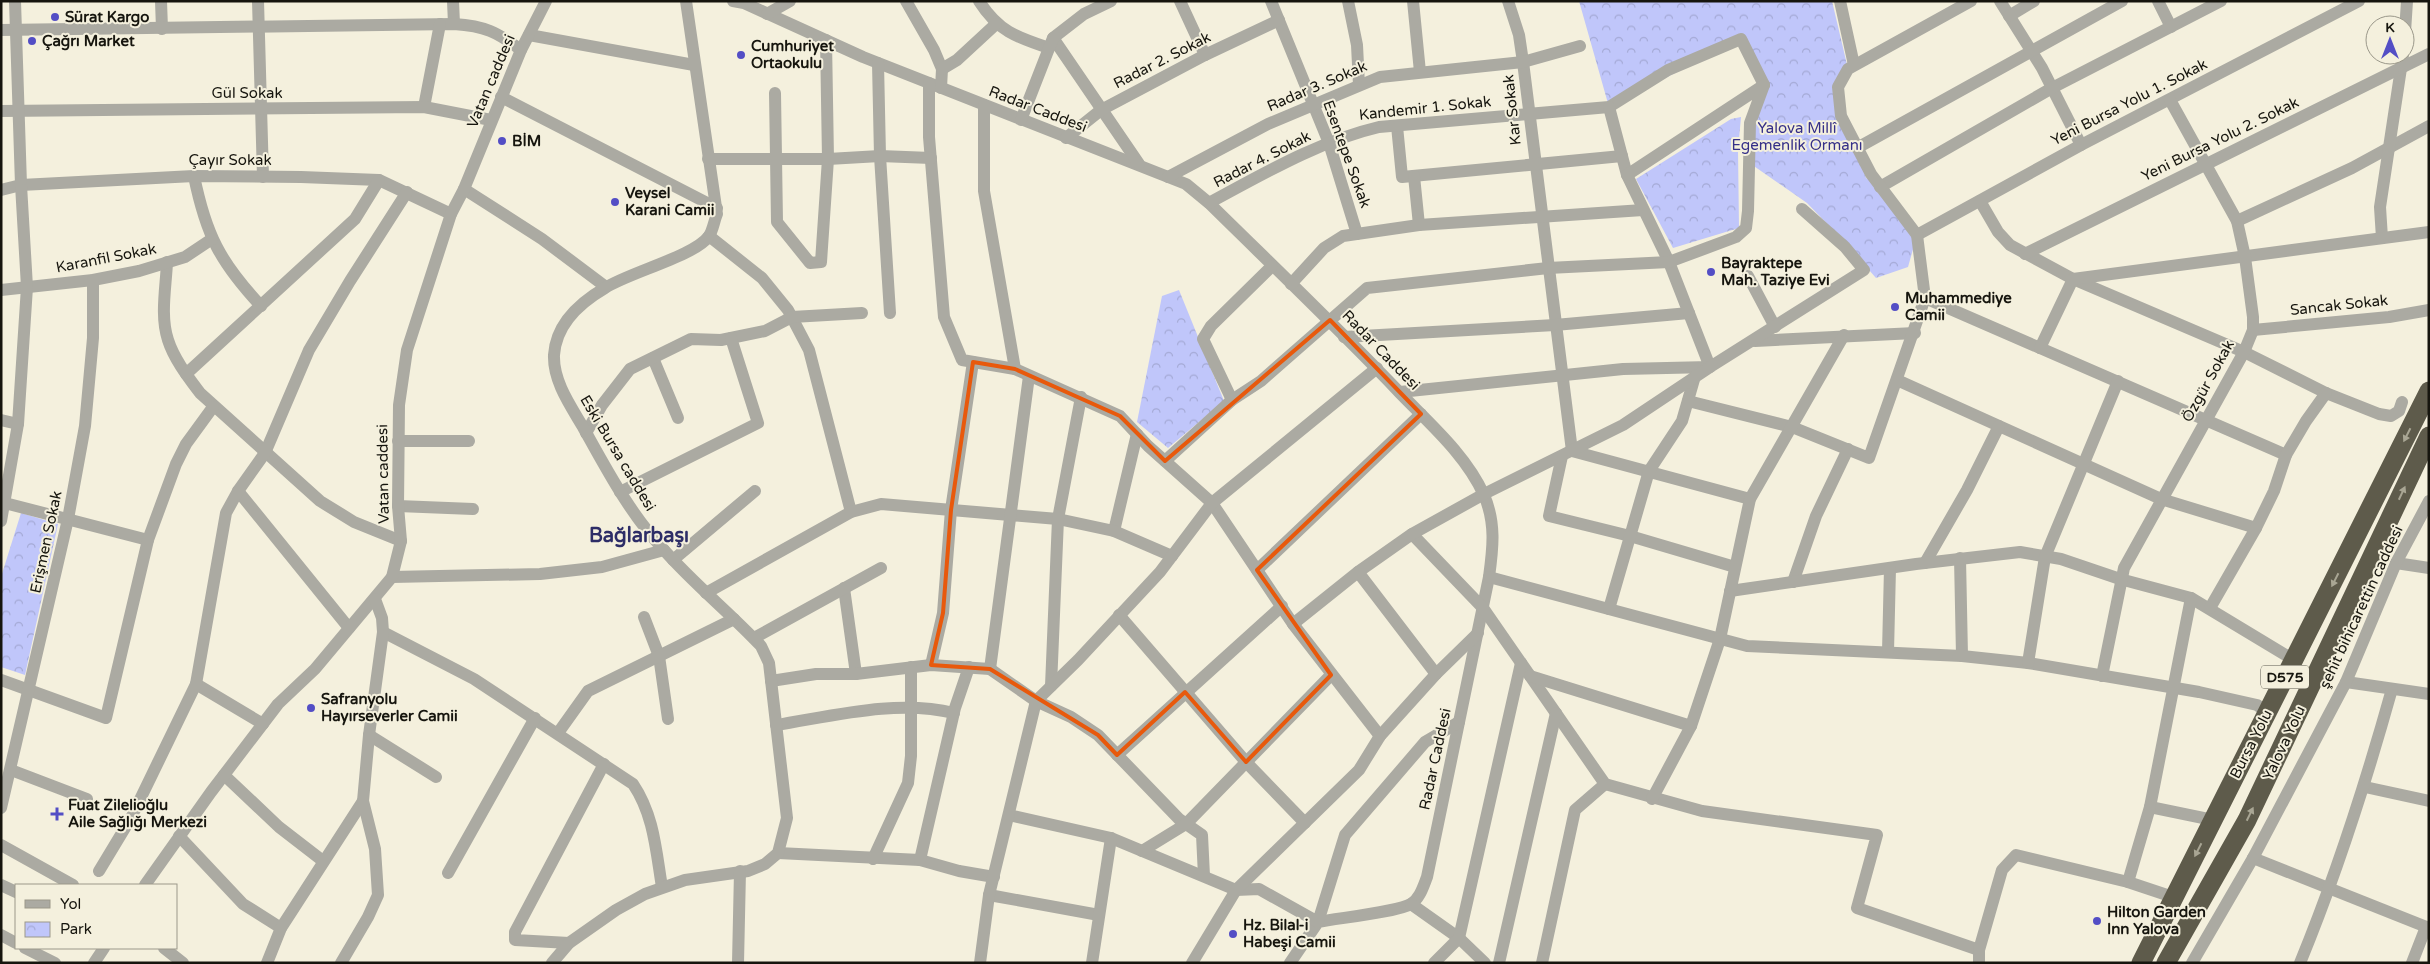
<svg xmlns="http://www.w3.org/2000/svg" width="2430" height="964" font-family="'Varela Round',sans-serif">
  <defs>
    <pattern id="park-crowns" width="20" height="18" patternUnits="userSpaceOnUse" patternTransform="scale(1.25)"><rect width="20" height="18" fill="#c0c6fa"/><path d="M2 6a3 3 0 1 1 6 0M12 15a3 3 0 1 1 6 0" fill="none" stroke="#a4a9d5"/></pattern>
  </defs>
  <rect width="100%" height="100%" fill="#f4f0dd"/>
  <g fill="url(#park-crowns)">
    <path d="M 1579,1 L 1832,1 L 1848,69 L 1838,87 L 1866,178 L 1880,187 L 1917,235 L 1908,267 L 1876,278 L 1841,238 L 1807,203 L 1748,162 L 1764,85 L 1741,39 L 1609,107 Z"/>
    <path d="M 1741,117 L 1738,150 L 1739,228 L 1673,248 L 1636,179 L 1731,119 Z"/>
    <path d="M 1179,290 L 1224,401 L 1168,448 L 1137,422 L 1162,296 Z"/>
    <path d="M 21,513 L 58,524 L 25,675 L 1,667 L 1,577 Z"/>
  </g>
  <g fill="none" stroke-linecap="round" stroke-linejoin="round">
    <g stroke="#abaaa2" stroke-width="12">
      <path d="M 161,1 L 162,29"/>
      <path d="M 258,1 L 263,177"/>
      <path d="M 453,1 L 454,24"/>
      <path d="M 733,1 L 744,3 L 863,57 L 1186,184 L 1209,203 C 1273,266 1338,328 1400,393 C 1430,424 1466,455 1484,495 C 1496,523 1493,548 1489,577 L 1427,877 C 1423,887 1420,898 1411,904 C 1397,912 1338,918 1318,922 L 1290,963"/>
      <path d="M 906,1 L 934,50 L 942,69 L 941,88"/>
      <path d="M 979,1 C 998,31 1016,37 1049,48"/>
      <path d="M 1180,1 L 1205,55"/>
      <path d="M 1271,1 L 1329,143 L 1357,234"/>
      <path d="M 1348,1 L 1357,45 L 1359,85"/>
      <path d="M 1413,1 L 1420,72"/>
      <path d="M 1508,1 L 1519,35 L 1523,62 L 1572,451 L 1750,499"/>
      <path d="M 1840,1 L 1854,65"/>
      <path d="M 2000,1 L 2042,68 L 2081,145"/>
      <path d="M 2158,1 L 2171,27"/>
      <path d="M 767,14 L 790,1"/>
      <path d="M 2009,16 L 2034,1"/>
      <path d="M 1,30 L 454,24 C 485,26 497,32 521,50"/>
      <path d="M 2405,32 L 2407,1"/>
      <path d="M 529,35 L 694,65"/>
      <path d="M 1053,38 L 1139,164"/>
      <path d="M 878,63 L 880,156 L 890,313"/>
      <path d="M 942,69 L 957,60 L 996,24"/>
      <path d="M 929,83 L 929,137 L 944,317 L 962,360 L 1015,369 L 1120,416 L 1148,446 L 1212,503 L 1293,624 L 1380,736"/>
      <path d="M 775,93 L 777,222 L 810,263 L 821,262 L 828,159 L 826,40"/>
      <path d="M 501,97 L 717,208"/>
      <path d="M 984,105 L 984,191 L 1015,369"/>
      <path d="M 424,107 L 440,24"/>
      <path d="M 1,111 L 424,107 L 491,120"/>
      <path d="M 1021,120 L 1053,38 L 1084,14 L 1111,1"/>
      <path d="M 1397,126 L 1402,177 L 1622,156"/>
      <path d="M 1066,138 L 1101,110 L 1205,55 L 1279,20"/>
      <path d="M 1857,148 L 2122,1"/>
      <path d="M 708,159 L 828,159 L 880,156 L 931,158"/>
      <path d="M 194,176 C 206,235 220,262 261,306"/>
      <path d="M 1414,176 L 1419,225"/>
      <path d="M 1168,177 L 1268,124 L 1380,77 L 1523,62 L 1580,46"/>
      <path d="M 1880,187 L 2052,88 L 2221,1"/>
      <path d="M 464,189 L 542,239 L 606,287"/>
      <path d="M 1,190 L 21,185 L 194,176 L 301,177 L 379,180 L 451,214"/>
      <path d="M 1980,201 L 1998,232 L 2010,245 L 2073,279 L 2244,352 L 2326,393 L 2379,414 L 2391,416 L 2399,411 L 2402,402"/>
      <path d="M 1209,203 C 1263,174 1319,141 1379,127 L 1609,107 L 1668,70 L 1741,39 L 1764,85"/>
      <path d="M 2237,221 L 2352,168 L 2429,126"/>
      <path d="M 1917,235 L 2081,145 L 2359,1"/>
      <path d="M 709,236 L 762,278 L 788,310 L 809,350 L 851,512"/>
      <path d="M 2382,238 L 2380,207 L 2403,55"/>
      <path d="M 2025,254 L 2429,54"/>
      <path d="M 167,262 C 166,287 160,316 168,340 C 174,359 188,377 200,393 L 320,501 L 354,522 L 401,541"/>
      <path d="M 1748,276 L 1775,327"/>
      <path d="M 1291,284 L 1324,248 L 1343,236 L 1419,225 L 1643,210"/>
      <path d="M 1,290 L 93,280 L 139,271 L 185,257 L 212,239"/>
      <path d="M 1925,298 L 2286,455"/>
      <path d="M 2253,330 L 2389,317 L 2429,310"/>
      <path d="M 1344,337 L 1555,325 L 1689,313"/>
      <path d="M 1755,341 L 1915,333"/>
      <path d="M 2040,348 L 2073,279 L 2429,232"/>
      <path d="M 653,358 L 678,418"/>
      <path d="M 186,374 L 355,219 L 379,180"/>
      <path d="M 1897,380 L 2161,499 L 2256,528"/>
      <path d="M 1400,392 L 1623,369 L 1710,367 L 1669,262 L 1627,175 L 1609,107"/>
      <path d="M 1232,400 L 1203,339 L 1211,326 L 1272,266"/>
      <path d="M 1688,401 L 1792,427 L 1869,458 L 1925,298 L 1917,235 L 1871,174 L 1841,116 L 1838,87 L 1848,69 L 1971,1"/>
      <path d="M 1,420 L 18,424"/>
      <path d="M 586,433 L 602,405 L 630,369 L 691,339 L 721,340 L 765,331 L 792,317 L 862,313"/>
      <path d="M 398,441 L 469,441"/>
      <path d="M 1562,456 L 1549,516 L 1630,536 L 1735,567"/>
      <path d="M 1165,461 L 1232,400 L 1261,381 L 1367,288 L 1548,268 L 1669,262 L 1736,237 L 1746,228 L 1748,211 L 1750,123 L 1764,85 L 1627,175"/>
      <path d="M 238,491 L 349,628"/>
      <path d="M 620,492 L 758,423 L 731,338"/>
      <path d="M 1,502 L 148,540"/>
      <path d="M 398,506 L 473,509"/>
      <path d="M 1,521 L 18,424 L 27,287 L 21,185 L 15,1"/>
      <path d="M 1114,531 L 1137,434"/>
      <path d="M 1412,534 L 1483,608 L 1605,784 L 1702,811 L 1877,835 L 1857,908 L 1979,950 L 1979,963"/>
      <path d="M 1960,558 L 1962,656"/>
      <path d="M 673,560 L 755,491"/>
      <path d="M 1925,563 L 1967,490 L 1999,426"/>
      <path d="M 2396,563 L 2429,568"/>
      <path d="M 1257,570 L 1421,414"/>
      <path d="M 1358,572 L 1436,674"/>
      <path d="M 392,577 L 540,574 L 602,567 L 664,550"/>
      <path d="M 1489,577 L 1747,646 L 1962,656 L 2028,663 L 2199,692 L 2257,705 L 2267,712"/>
      <path d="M 1793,582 L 1816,516 L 1848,449"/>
      <path d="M 844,588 L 856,674"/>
      <path d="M 1730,591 L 1916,564 L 2020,552 L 2061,559 L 2120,579 L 2191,598 L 2294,660"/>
      <path d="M 706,593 L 851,512 L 881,504 L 1058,519 L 1114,531 L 1172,556"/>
      <path d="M 2191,598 L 2150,807 L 2213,820"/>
      <path d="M 2210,608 L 2256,528 L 2274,491 L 2286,455 L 2306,421 L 2326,393"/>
      <path d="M 1609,609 L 1649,471 L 1682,421 L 1695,376"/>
      <path d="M 1119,615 L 1246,762 L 1305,823"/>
      <path d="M 644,617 L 659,656 L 668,719"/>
      <path d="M 1293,624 L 1358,572 L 1412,534 L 1484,494 L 1623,425 L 1710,367 L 1864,270 L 1845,247 L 1802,209"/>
      <path d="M 383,632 L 474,679 L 633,784 C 654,815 656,851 662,887"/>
      <path d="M 754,638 L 881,568"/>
      <path d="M 1888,652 L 1890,568"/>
      <path d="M 2028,663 L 2045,557 L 2118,381"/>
      <path d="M 931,665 L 943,613 L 951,510 L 973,362"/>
      <path d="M 990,669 L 1029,376"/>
      <path d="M 1530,676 L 1691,726"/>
      <path d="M 2102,676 L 2124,568 L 2244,352 L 2253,330 L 2253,317 L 2245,257 L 2237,221 L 2170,100"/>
      <path d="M 1,680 L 106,718 L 148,540 L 176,464 L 186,444 L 213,407"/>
      <path d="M 771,681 L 816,674 L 856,674 L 931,665 L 990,669 L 1036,701 L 1071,717 L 1098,735 L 1179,819 L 1202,835 L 1204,876"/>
      <path d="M 2346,682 L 2429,694"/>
      <path d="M 196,684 L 263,724"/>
      <path d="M 1051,686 L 1058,519 L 1081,397"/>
      <path d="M 776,725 C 833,716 896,699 954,713"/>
      <path d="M 558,733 L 588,691 L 734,619"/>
      <path d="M 369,735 L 436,777"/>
      <path d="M 1117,755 L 1282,606"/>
      <path d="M 11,770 L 87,799"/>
      <path d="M 224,775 L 279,827 L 323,861"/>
      <path d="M 2365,787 L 2429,801"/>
      <path d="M 1652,799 L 1691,726 L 1720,639 L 1750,499 L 1844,335"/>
      <path d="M 1,808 L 68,519 L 85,426 L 93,338 L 93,280"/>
      <path d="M 1009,815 L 1111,838 L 1236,890 L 1259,889 L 1318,922 L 1345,835 L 1425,742 L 1459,722"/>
      <path d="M 179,836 L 243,904 L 281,928"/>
      <path d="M 1,845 L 73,885"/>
      <path d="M 1142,851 L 1186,824 L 1331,675"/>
      <path d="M 778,853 L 920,860 L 959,871 L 994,877"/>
      <path d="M 2253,858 L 2429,928"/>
      <path d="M 873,859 L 908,783 L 911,756 L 911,667"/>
      <path d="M 920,860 L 955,708 L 969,667"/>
      <path d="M 99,871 L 131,818 L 196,684 L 226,513 L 238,491 L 265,453 L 309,350 L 350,281 L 407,192"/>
      <path d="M 448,873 L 535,718"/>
      <path d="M 2128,882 L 2150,807"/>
      <path d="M 1,885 L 16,892"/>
      <path d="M 145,885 L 211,792 L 278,704 L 315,669 L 392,577 L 401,541 L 398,506 L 399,405 L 407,350 L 451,214 L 464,189 L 521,50 L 546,1"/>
      <path d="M 989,895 L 1099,915"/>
      <path d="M 1411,904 L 1459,938 L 1485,963"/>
      <path d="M 1,935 L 16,943"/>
      <path d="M 569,943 L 515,940 L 515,932 L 604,764"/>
      <path d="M 25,948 L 55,963"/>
      <path d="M 164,948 L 183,963"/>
      <path d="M 1979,950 L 2002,870 L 2016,855 L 2128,882 L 2173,897"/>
      <path d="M 94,963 L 104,948"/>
      <path d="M 267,963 L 281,928 L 363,801"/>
      <path d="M 341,963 L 368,917 L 378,895 L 375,849 L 363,801 L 369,735 L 383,632 L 382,618 L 375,599"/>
      <path d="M 552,963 L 569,943 L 616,910 L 645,894 L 685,880 L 748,871 L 765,864 L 778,853 L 787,818 L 769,663 L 761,646 C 730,613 694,584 664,550 C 630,514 607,470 583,427 C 570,405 553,381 554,355 C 556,324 581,302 605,288 C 630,272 695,256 709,236 C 713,230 714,221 717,214 L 686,1"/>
      <path d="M 738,963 L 740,871"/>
      <path d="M 980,963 L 989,895 L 1036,701 L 1078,660 L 1160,572 L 1212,503 L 1377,368"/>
      <path d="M 1092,963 L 1111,838"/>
      <path d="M 1192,963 L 1236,890 L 1359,770 L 1380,736 L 1436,674 L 1478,633"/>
      <path d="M 1434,963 L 1459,938 L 1521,663"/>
      <path d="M 1499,963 L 1556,713"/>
      <path d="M 1542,963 L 1575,810 L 1605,784"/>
      <path d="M 2192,963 L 2253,858 L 2346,682 L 2396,563 L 2429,501"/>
      <path d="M 2300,963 C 2337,873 2366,782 2392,689"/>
      <path d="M 2412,963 L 2426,927"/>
    </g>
    <g stroke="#5e5b4b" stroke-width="19">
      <path d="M 2141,963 L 2429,391"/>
      <path d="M 2166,963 L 2247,820 L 2429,436"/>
    </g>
  </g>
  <defs><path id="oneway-solid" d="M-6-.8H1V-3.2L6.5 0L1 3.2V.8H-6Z" transform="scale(1.25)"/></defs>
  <g fill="#a9a694">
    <use href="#oneway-solid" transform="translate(2407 435) rotate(117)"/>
    <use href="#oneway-solid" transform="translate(2402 493) rotate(-65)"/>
    <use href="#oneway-solid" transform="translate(2335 580) rotate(117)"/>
    <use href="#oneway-solid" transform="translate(2250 814) rotate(-64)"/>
    <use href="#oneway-solid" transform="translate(2198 850) rotate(117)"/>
  </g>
  <path fill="none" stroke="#e8590c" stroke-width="4" stroke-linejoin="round" d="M 1330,320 L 1421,414 L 1257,570 L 1331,675 L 1246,762 L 1185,692 L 1117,755 L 1098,735 L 990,669 L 931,665 L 943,613 L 951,510 L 973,362 L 1015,369 L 1120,416 L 1165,461 Z"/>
  <g fill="#534ec5" stroke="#f4f0dd" stroke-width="2">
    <circle cx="55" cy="17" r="5"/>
    <circle cx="32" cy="41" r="5"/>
    <circle cx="741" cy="55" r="5"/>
    <circle cx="502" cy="141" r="5"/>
    <circle cx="615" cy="202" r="5"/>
    <circle cx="1711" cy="272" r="5"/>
    <circle cx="1895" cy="307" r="5"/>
    <circle cx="311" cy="708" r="5"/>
    <path d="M54.5 806.5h5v5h5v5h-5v5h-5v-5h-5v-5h5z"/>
    <circle cx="2097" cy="921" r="5"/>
    <circle cx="1233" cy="934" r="5"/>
  </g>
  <g text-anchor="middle" stroke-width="4" stroke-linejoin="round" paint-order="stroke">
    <rect fill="#f4f0dd" stroke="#59574c" stroke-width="1" x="2261" y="665.5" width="48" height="23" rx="4"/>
    <g font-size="14" font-weight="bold" fill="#16150e">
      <text x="2285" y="682">D575</text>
    </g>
    <g font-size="15" font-weight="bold" fill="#16150e" stroke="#f4f0dd" text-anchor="start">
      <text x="65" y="22">Sürat Kargo</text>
      <text x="42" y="46">Çağrı Market</text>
      <text x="751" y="51">Cumhuriyet<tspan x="751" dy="17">Ortaokulu</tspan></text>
      <text x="512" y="146">BİM</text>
      <text x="625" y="198">Veysel<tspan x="625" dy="17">Karani Camii</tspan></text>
      <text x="1721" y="268">Bayraktepe<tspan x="1721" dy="17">Mah. Taziye Evi</tspan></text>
      <text x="1905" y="303">Muhammediye<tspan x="1905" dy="17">Camii</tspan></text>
      <text x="321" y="704">Safranyolu<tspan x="321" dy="17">Hayırseverler Camii</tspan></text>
      <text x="68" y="810">Fuat Zilelioğlu<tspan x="68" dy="17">Aile Sağlığı Merkezi</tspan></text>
      <text x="2107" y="917">Hilton Garden<tspan x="2107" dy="17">Inn Yalova</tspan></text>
      <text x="1243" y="930">Hz. Bilal-i<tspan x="1243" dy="17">Habeşi Camii</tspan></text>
    </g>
    <g font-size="15" fill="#16150e" stroke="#f4f0dd">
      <text transform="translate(1162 60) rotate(-27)" y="5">Radar 2. Sokak</text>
      <text transform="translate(491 81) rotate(-67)" y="5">Vatan caddesi</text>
      <text transform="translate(1317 86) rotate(-23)" y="5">Radar 3. Sokak</text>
      <text x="247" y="98">Gül Sokak</text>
      <text transform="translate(2129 102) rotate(-27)" y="5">Yeni Bursa Yolu 1. Sokak</text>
      <text transform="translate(1425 108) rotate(-6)" y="5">Kandemir 1. Sokak</text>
      <text transform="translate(1038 109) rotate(21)" y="5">Radar Caddesi</text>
      <text transform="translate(1512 110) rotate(-96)" y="5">Kar Sokak</text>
      <text transform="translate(2220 139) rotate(-26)" y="5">Yeni Bursa Yolu 2. Sokak</text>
      <text transform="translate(1347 154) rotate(70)" y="5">Esentepe Sokak</text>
      <text transform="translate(1262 159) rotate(-27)" y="5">Radar 4. Sokak</text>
      <text x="230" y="165">Çayır Sokak</text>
      <text transform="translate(106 258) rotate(-11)" y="5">Karanfil Sokak</text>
      <text transform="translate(2339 305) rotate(-6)" y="5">Sancak Sokak</text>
      <text transform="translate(1381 350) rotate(46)" y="5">Radar Caddesi</text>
      <text transform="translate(2208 381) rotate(-61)" y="5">Özgür Sokak</text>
      <text transform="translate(618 453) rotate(59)" y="5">Eski Bursa caddesi</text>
      <text transform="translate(383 474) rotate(-91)" y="5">Vatan caddesi</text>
      <text transform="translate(46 542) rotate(-78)" y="5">Erişmen Sokak</text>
      <text transform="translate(2361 607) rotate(-65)" y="5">şehit bihicarettin caddesi</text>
      <text transform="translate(2284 743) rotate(-65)" y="5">Yalova Yolu</text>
      <text transform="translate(2251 744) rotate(-63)" y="5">Bursa Yolu</text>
      <text transform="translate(1435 759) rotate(-78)" y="5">Radar Caddesi</text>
    </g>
    <g font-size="15" fill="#352f88" stroke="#f4f0dd">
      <text x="1797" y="133">Yalova Millî<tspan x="1797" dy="17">Egemenlik Ormanı</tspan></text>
    </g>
    <g font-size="20" font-weight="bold" fill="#2d2d67" stroke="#f4f0dd">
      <text x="639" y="542">Bağlarbaşı</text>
    </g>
  </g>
  <rect width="2430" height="964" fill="none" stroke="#16150e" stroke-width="5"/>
  <rect x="15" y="884" width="162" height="65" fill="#f4f0dd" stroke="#9b988a"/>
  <rect x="25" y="900" width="25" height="8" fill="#abaaa2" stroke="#9b988a"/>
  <text x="60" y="909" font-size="15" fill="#16150e">Yol</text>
  <rect x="25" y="922" width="25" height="15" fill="url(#park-crowns)" stroke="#9b988a"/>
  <text x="60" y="934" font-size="15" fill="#16150e">Park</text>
  <g transform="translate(2390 40)"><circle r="24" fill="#f4f0dd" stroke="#9b988a"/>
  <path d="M0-4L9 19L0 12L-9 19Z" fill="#534ec5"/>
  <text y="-8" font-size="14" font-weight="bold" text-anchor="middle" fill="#16150e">K</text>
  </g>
</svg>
